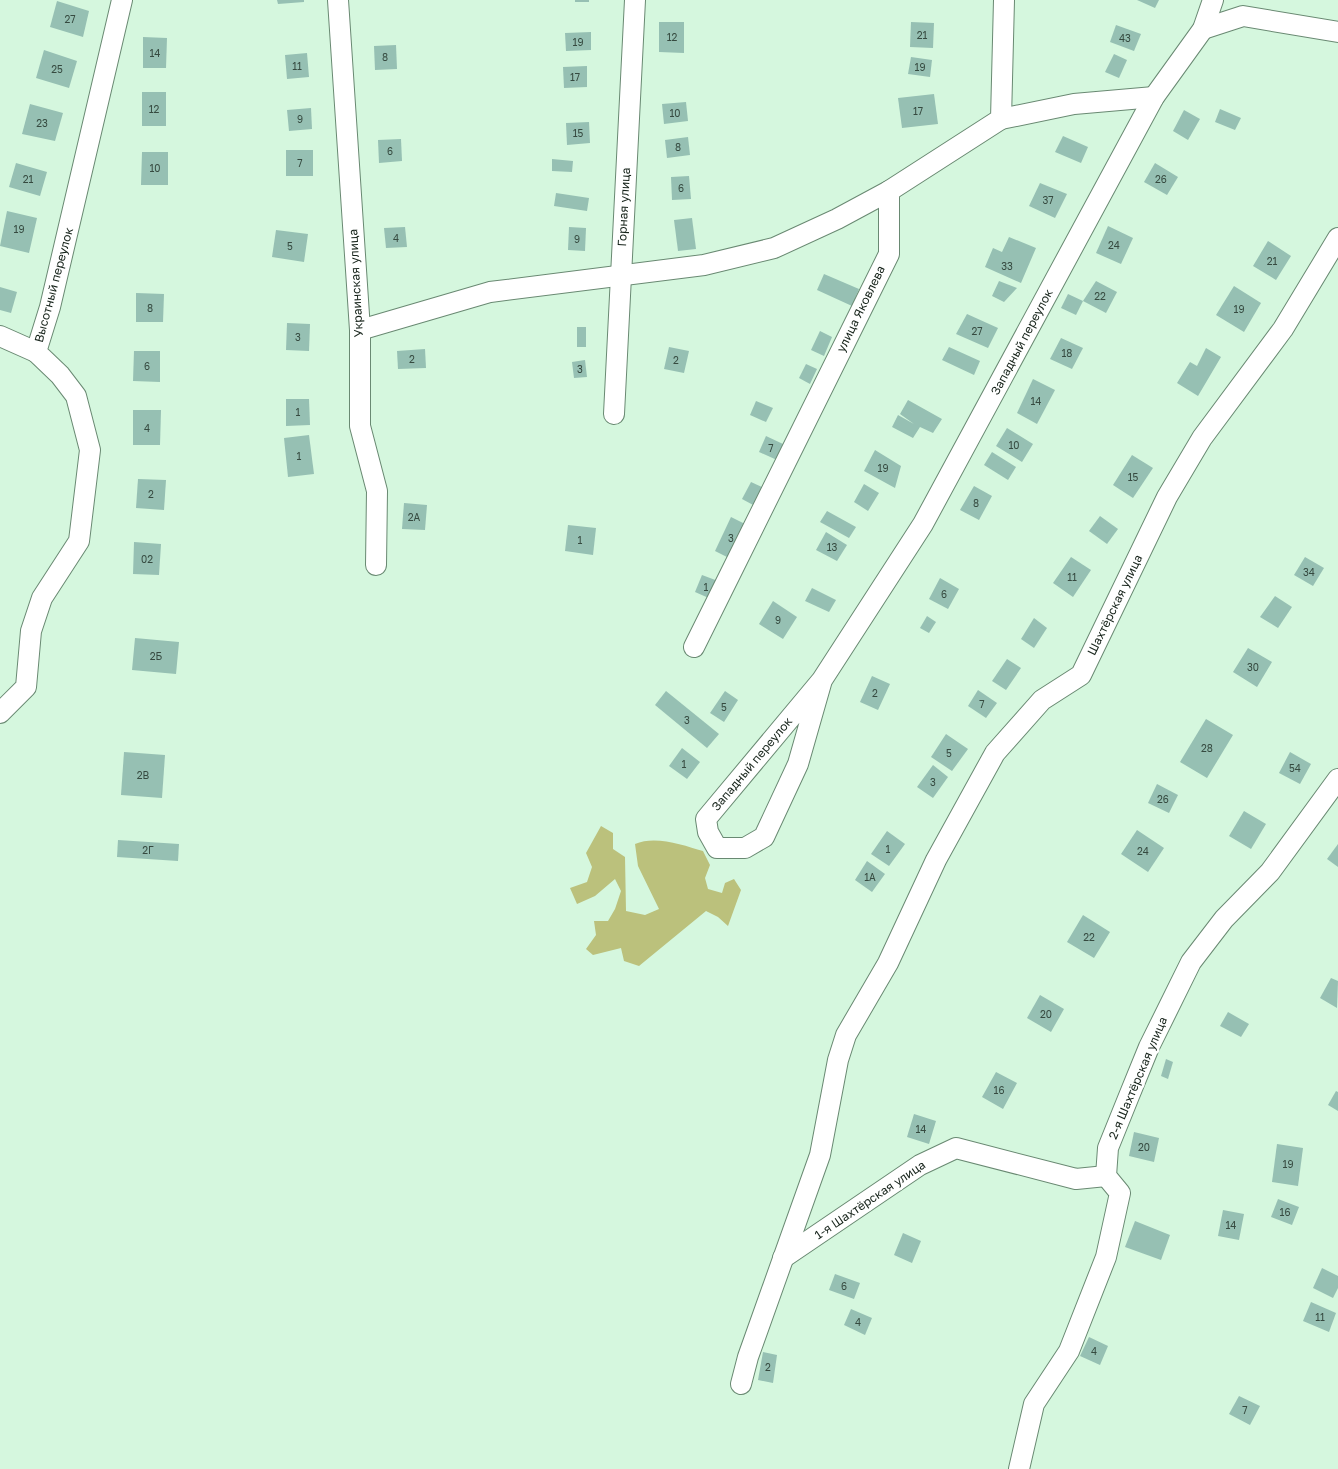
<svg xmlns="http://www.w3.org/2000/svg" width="1338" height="1469" font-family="'Golos Text',sans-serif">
  <rect width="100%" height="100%" fill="#d5f7de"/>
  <path fill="#bbc17c" d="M 601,826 L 613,833 L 613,849 L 625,857 L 626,911 L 645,915 L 659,909 L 638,866 L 635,844 C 655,835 683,845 703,851 L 710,865 L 705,878 L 708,889 L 722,893 L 725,883 L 734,879 L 741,890 L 728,926 L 718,917 L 706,911 L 639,966 L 624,961 L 621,948 L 593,955 L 586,949 L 596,935 L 594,921 L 608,921 L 615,909 L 621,891 L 615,879 L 595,896 L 577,904 L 570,888 L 587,882 L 592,867 L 586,853 Z"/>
  <g fill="#96c0b3">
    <path d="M 277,0 L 304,0 L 304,2 L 278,4 Z"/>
    <rect x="575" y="0" width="14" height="2"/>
    <path d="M 1137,0 L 1159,0 L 1155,8 Z"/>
    <path d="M 57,1 L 89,11 L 83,37 L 50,27 Z"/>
    <path d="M 659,22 L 684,22 L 684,53 L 659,52 Z"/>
    <path d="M 911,22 L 934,23 L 933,48 L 910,47 Z"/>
    <path d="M 1116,25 L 1141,34 L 1134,51 L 1110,42 Z"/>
    <path d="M 591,32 L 591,50 L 566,51 L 565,33 Z"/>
    <path d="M 143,37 L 167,38 L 166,68 L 143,68 Z"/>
    <path d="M 396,45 L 397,69 L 375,70 L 374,46 Z"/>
    <path d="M 44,50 L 77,61 L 69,88 L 36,78 Z"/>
    <path d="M 307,53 L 309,77 L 287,79 L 285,55 Z"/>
    <path d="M 1114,54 L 1127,60 L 1119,78 L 1105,72 Z"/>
    <path d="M 911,57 L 932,60 L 930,77 L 908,74 Z"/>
    <path d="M 587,66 L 587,87 L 564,88 L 563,67 Z"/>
    <rect x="142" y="92" width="24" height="34"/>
    <path d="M 934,94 L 938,124 L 902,128 L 898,98 Z"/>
    <path d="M 686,102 L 688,121 L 664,124 L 662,104 Z"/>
    <path d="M 30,104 L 63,113 L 55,141 L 22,134 Z"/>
    <path d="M 311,108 L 312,129 L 289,131 L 287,110 Z"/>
    <path d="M 1220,109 L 1241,118 L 1235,130 L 1215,122 Z"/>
    <path d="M 1184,110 L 1200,119 L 1188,140 L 1173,131 Z"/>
    <path d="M 589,122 L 590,143 L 567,145 L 566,123 Z"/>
    <path d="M 1063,136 L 1088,147 L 1081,163 L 1055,152 Z"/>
    <path d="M 688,137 L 690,155 L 667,158 L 665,140 Z"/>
    <path d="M 401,139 L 402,161 L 379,163 L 378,140 Z"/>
    <rect x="286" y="150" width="27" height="26"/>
    <path d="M 142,152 L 168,152 L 168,185 L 141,185 Z"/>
    <path d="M 552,159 L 573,161 L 572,172 L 552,171 Z"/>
    <path d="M 16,163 L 47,172 L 40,196 L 9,187 Z"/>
    <path d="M 1155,163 L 1178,177 L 1167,195 L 1144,182 Z"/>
    <path d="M 689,176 L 691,199 L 672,200 L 671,177 Z"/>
    <path d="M 1040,183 L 1067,194 L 1055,218 L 1029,206 Z"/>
    <path d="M 556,193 L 589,198 L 587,211 L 554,206 Z"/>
    <path d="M 7,211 L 37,218 L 29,253 L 0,246 Z"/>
    <path d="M 692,218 L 696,249 L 678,251 L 674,220 Z"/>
    <path d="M 1108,226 L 1133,238 L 1121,264 L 1096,253 Z"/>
    <path d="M 405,227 L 407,247 L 386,248 L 384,228 Z"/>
    <path d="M 569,227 L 586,228 L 585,251 L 568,250 Z"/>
    <path d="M 276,230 L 308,234 L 304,262 L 272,257 Z"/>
    <path d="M 1009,237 L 1036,248 L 1021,283 L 985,267 L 993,248 L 1002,252 Z"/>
    <path d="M 1268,241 L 1291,256 L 1276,280 L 1253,266 Z"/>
    <path d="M 824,274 L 859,289 L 852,306 L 817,290 Z"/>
    <path d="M 999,281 L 1017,288 L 1004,302 L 992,296 Z"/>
    <path d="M 1096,281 L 1117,292 L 1106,313 L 1083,301 Z"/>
    <path d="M 1234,286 L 1261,303 L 1244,332 L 1216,315 Z"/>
    <path d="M 0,287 L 17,292 L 11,313 L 0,310 Z"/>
    <path d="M 136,293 L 164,294 L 163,322 L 136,322 Z"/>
    <path d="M 1068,294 L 1083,301 L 1076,315 L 1061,308 Z"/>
    <path d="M 967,314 L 998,328 L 988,348 L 956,334 Z"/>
    <path d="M 287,323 L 310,324 L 309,351 L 286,350 Z"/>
    <rect x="577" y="327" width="9" height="20"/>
    <path d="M 820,331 L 832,337 L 824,356 L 811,350 Z"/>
    <path d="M 1061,338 L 1083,348 L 1072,369 L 1050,359 Z"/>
    <path d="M 669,347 L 689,351 L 684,373 L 664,369 Z"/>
    <path d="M 949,347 L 980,361 L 974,375 L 942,360 Z"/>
    <path d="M 1206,348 L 1221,357 L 1198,396 L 1177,383 L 1190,362 L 1197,366 Z"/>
    <path d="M 425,349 L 426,368 L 398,369 L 397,351 Z"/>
    <path d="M 134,351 L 160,351 L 160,382 L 133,381 Z"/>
    <path d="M 585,360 L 587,377 L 574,378 L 572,362 Z"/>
    <path d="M 806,364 L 817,369 L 810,384 L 799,378 Z"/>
    <path d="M 1033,379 L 1055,390 L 1037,424 L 1017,413 Z"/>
    <path d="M 286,399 L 309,399 L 310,425 L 286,426 Z"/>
    <path d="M 908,400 L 942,419 L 933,433 L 920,427 L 913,438 L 892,427 L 898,415 L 914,424 L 900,414 Z"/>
    <path d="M 756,401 L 773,408 L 766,422 L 750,415 Z"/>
    <path d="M 133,410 L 161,410 L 160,445 L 133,445 Z"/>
    <path d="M 1007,428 L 1033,444 L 1022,462 L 996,446 Z"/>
    <path d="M 309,435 L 314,474 L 288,477 L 284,438 Z"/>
    <path d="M 766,436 L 783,444 L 777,460 L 759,452 Z"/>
    <path d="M 875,450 L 901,466 L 895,488 L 864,471 Z"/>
    <path d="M 992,452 L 1016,467 L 1008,480 L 984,465 Z"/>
    <path d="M 1132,455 L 1153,468 L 1133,498 L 1113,485 Z"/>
    <path d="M 138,479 L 166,480 L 164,510 L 136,508 Z"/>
    <path d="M 751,482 L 764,488 L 755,506 L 742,499 Z"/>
    <path d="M 864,484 L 879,493 L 868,511 L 854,502 Z"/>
    <path d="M 974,486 L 992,496 L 979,520 L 960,510 Z"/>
    <path d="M 404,503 L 427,505 L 425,530 L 402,529 Z"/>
    <path d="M 827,511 L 856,527 L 849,538 L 820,522 Z"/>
    <path d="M 1100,516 L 1118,529 L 1107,544 L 1089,531 Z"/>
    <path d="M 731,517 L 747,525 L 731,559 L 715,551 Z"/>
    <path d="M 568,525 L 596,528 L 593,555 L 565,551 Z"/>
    <path d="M 826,532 L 847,545 L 837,561 L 816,550 Z"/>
    <path d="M 134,542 L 161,544 L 159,575 L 133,574 Z"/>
    <path d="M 1071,557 L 1091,570 L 1073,597 L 1053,583 Z"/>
    <path d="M 1305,557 L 1324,568 L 1313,586 L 1294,575 Z"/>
    <path d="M 702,575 L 718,581 L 711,599 L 695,592 Z"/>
    <path d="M 940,578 L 959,589 L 948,609 L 929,599 Z"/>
    <path d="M 812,588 L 836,600 L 829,612 L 805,601 Z"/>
    <path d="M 1275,596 L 1292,607 L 1278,628 L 1260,617 Z"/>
    <path d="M 773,601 L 797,617 L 783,639 L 759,624 Z"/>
    <path d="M 927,616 L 936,622 L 929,633 L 920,628 Z"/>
    <path d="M 1034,618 L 1047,628 L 1034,648 L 1021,639 Z"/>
    <path d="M 135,638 L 179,642 L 176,674 L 132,670 Z"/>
    <path d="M 1248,648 L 1272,662 L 1257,687 L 1233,672 Z"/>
    <path d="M 1007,659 L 1021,668 L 1006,690 L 992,681 Z"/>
    <path d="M 872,676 L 890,684 L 878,710 L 860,702 Z"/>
    <path d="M 978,690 L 997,703 L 986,718 L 968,706 Z"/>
    <path d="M 666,691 L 719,734 L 707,748 L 655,705 Z"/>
    <path d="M 725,691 L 738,700 L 724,722 L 710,713 Z"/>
    <path d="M 1206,719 L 1233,735 L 1207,778 L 1180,762 Z"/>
    <path d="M 946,734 L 968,749 L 952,771 L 931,757 Z"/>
    <path d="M 682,748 L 700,762 L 687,779 L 669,766 Z"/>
    <path d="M 124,752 L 165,755 L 162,798 L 121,795 Z"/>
    <path d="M 1290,752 L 1311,764 L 1300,784 L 1279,773 Z"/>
    <path d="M 933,765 L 948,777 L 933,798 L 917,787 Z"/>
    <path d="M 1157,784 L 1178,795 L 1169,813 L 1148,803 Z"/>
    <path d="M 1244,811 L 1266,824 L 1251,849 L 1229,836 Z"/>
    <path d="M 1137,830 L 1164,848 L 1148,872 L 1121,854 Z"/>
    <path d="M 887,831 L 905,844 L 889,866 L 871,854 Z"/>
    <path d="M 118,840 L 179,844 L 178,861 L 117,857 Z"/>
    <path d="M 1338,844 L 1338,867 L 1327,859 Z"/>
    <path d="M 867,861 L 885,874 L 872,892 L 855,880 Z"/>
    <path d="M 1083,915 L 1110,932 L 1094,958 L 1067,942 Z"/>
    <path d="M 1331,978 L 1338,981 L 1337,1008 L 1320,998 Z"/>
    <path d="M 1040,995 L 1064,1009 L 1051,1032 L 1027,1018 Z"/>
    <path d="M 1228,1012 L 1249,1024 L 1241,1037 L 1220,1026 Z"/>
    <path d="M 1166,1059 L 1173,1062 L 1168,1079 L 1161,1076 Z"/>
    <path d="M 996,1072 L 1017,1083 L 1003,1109 L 982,1097 Z"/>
    <path d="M 1336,1091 L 1338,1092 L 1338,1111 L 1328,1105 Z"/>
    <path d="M 914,1114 L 936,1121 L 929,1144 L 907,1137 Z"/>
    <path d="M 1134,1132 L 1159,1138 L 1154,1162 L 1129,1156 Z"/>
    <path d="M 1277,1144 L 1303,1148 L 1298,1186 L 1272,1182 Z"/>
    <path d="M 1278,1199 L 1299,1207 L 1292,1225 L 1271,1217 Z"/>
    <path d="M 1223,1210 L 1244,1214 L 1239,1240 L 1218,1236 Z"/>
    <path d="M 1135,1221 L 1170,1235 L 1161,1260 L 1125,1247 Z"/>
    <path d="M 903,1233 L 921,1241 L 912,1263 L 894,1255 Z"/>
    <path d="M 1322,1268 L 1338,1276 L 1338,1288 L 1333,1298 L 1313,1288 Z"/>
    <path d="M 835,1274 L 860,1283 L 854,1299 L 829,1290 Z"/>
    <path d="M 1311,1302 L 1336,1313 L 1329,1332 L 1303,1321 Z"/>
    <path d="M 851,1309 L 872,1318 L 865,1335 L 844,1325 Z"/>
    <path d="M 1089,1337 L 1108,1346 L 1100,1365 L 1080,1356 Z"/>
    <path d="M 763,1352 L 777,1355 L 773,1383 L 758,1380 Z"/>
    <path d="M 1239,1396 L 1260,1406 L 1250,1425 L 1229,1414 Z"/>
  </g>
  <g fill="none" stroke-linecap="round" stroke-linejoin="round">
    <g stroke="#698972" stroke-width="22">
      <g id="street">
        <path d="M 338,0 L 360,330 L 360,426 L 377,491 L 376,565"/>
        <path d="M 1203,29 L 1243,16 L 1338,32"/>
        <path d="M 1001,119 L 1074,104 L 1154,97"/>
        <path d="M 360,330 L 490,292 L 704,265 L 774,248 L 837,219 L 889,191"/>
        <path d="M 0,336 L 36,352"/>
        <path d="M 614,414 L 635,0"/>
        <path d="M 694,647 L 889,254 L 889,191 L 1001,119 L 1004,0"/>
        <path d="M 822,680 L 798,764 L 764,837 L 745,848 L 717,848 L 708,832 L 706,819 L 822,680 L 923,524 L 1154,97 L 1203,29 L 1213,0"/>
        <path d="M 0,713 L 26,687 L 31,631 L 42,598 L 79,541 L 90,450 L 76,396 L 60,375 L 36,352 L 50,307 L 122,0"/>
        <path d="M 783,1258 L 920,1165 L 956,1148 L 1076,1179 L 1106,1176"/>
        <path d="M 741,1384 L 748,1357 L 820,1155 L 838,1060 L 846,1035 L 888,963 L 936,860 L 995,753 L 1042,700 L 1081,675 L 1167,497 L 1202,438 L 1283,329 L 1338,238"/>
        <path d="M 1019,1469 L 1034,1404 L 1069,1351 L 1106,1257 L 1120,1193 L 1106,1176 L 1108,1148 L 1129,1096 L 1149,1047 L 1191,962 L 1224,919 L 1270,872 L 1338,779"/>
      </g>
    </g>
    <use href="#street" stroke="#fff" stroke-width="20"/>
  </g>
  <g text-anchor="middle" stroke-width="5" stroke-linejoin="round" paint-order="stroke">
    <g font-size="10" fill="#364a40">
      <text x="70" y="23">27</text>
      <text x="922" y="39">21</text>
      <text x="672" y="41">12</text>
      <text x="1125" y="42">43</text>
      <text x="578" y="46">19</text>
      <text x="155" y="57">14</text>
      <text x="385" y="61">8</text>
      <text x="297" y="70">11</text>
      <text x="920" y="71">19</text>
      <text x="57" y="73">25</text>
      <text x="575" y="81">17</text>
      <text x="154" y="113">12</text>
      <text x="918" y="115">17</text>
      <text x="675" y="117">10</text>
      <text x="300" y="123">9</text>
      <text x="42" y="127">23</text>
      <text x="578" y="137">15</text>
      <text x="678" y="151">8</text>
      <text x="390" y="155">6</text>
      <text x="300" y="167">7</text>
      <text x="155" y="172">10</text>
      <text x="28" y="183">21</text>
      <text x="1161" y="183">26</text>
      <text x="681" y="192">6</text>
      <text x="1048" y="204">37</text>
      <text x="19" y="233">19</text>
      <text x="396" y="242">4</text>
      <text x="577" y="243">9</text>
      <text x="1114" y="249">24</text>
      <text x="290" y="250">5</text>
      <text x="1272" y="265">21</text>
      <text x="1007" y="270">33</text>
      <text x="1100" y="300">22</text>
      <text x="150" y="312">8</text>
      <text x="1239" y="313">19</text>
      <text x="977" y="335">27</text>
      <text x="298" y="341">3</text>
      <text x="1067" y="357">18</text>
      <text x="412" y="363">2</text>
      <text x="676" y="364">2</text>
      <text x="147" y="370">6</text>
      <text x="580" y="373">3</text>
      <text x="1036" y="405">14</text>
      <text x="298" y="416">1</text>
      <text x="147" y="432">4</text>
      <text x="1014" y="449">10</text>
      <text x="771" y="452">7</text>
      <text x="299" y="460">1</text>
      <text x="883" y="472">19</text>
      <text x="1133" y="481">15</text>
      <text x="151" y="498">2</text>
      <text x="976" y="507">8</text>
      <text x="414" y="521">2А</text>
      <text x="731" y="542">3</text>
      <text x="580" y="544">1</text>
      <text x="832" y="551">13</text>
      <text x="147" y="563">02</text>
      <text x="1309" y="576">34</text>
      <text x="1072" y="581">11</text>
      <text x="706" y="591">1</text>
      <text x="944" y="598">6</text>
      <text x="778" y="624">9</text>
      <text x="156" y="660">2Б</text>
      <text x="1253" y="671">30</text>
      <text x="875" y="697">2</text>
      <text x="982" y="708">7</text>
      <text x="724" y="711">5</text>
      <text x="687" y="724">3</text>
      <text x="1207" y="752">28</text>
      <text x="949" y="757">5</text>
      <text x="684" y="768">1</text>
      <text x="1295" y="772">54</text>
      <text x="143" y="779">2В</text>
      <text x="933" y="786">3</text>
      <text x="1163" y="803">26</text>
      <text x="888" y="853">1</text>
      <text x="148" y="854">2Г</text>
      <text x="1143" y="855">24</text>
      <text x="870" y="881">1А</text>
      <text x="1089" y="941">22</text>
      <text x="1046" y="1018">20</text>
      <text x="999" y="1094">16</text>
      <text x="921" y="1133">14</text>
      <text x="1144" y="1151">20</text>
      <text x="1288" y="1168">19</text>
      <text x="1285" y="1216">16</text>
      <text x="1231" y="1229">14</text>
      <text x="844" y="1290">6</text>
      <text x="1320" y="1321">11</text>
      <text x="858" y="1326">4</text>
      <text x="1094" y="1355">4</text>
      <text x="768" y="1371">2</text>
      <text x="1245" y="1414">7</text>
    </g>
    <g font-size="12" fill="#16231a" stroke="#fff">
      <text transform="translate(624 207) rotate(-87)" y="4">Горная улица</text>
      <text transform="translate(356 283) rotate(-93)" y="4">Украинская улица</text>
      <text transform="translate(54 285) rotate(-75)" y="4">Высотный переулок</text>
      <text transform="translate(861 309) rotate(-64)" y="4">улица Яковлева</text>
      <text transform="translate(1022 342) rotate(-62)" y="4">Западный переулок</text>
      <text transform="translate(1115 605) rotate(-64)" y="4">Шахтёрская улица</text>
      <text transform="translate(752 764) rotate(-50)" y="4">Западный переулок</text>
      <text transform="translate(1138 1078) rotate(-67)" y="4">2-я Шахтёрская улица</text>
      <text transform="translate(870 1200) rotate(-34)" y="4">1-я Шахтёрская улица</text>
    </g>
  </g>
</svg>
